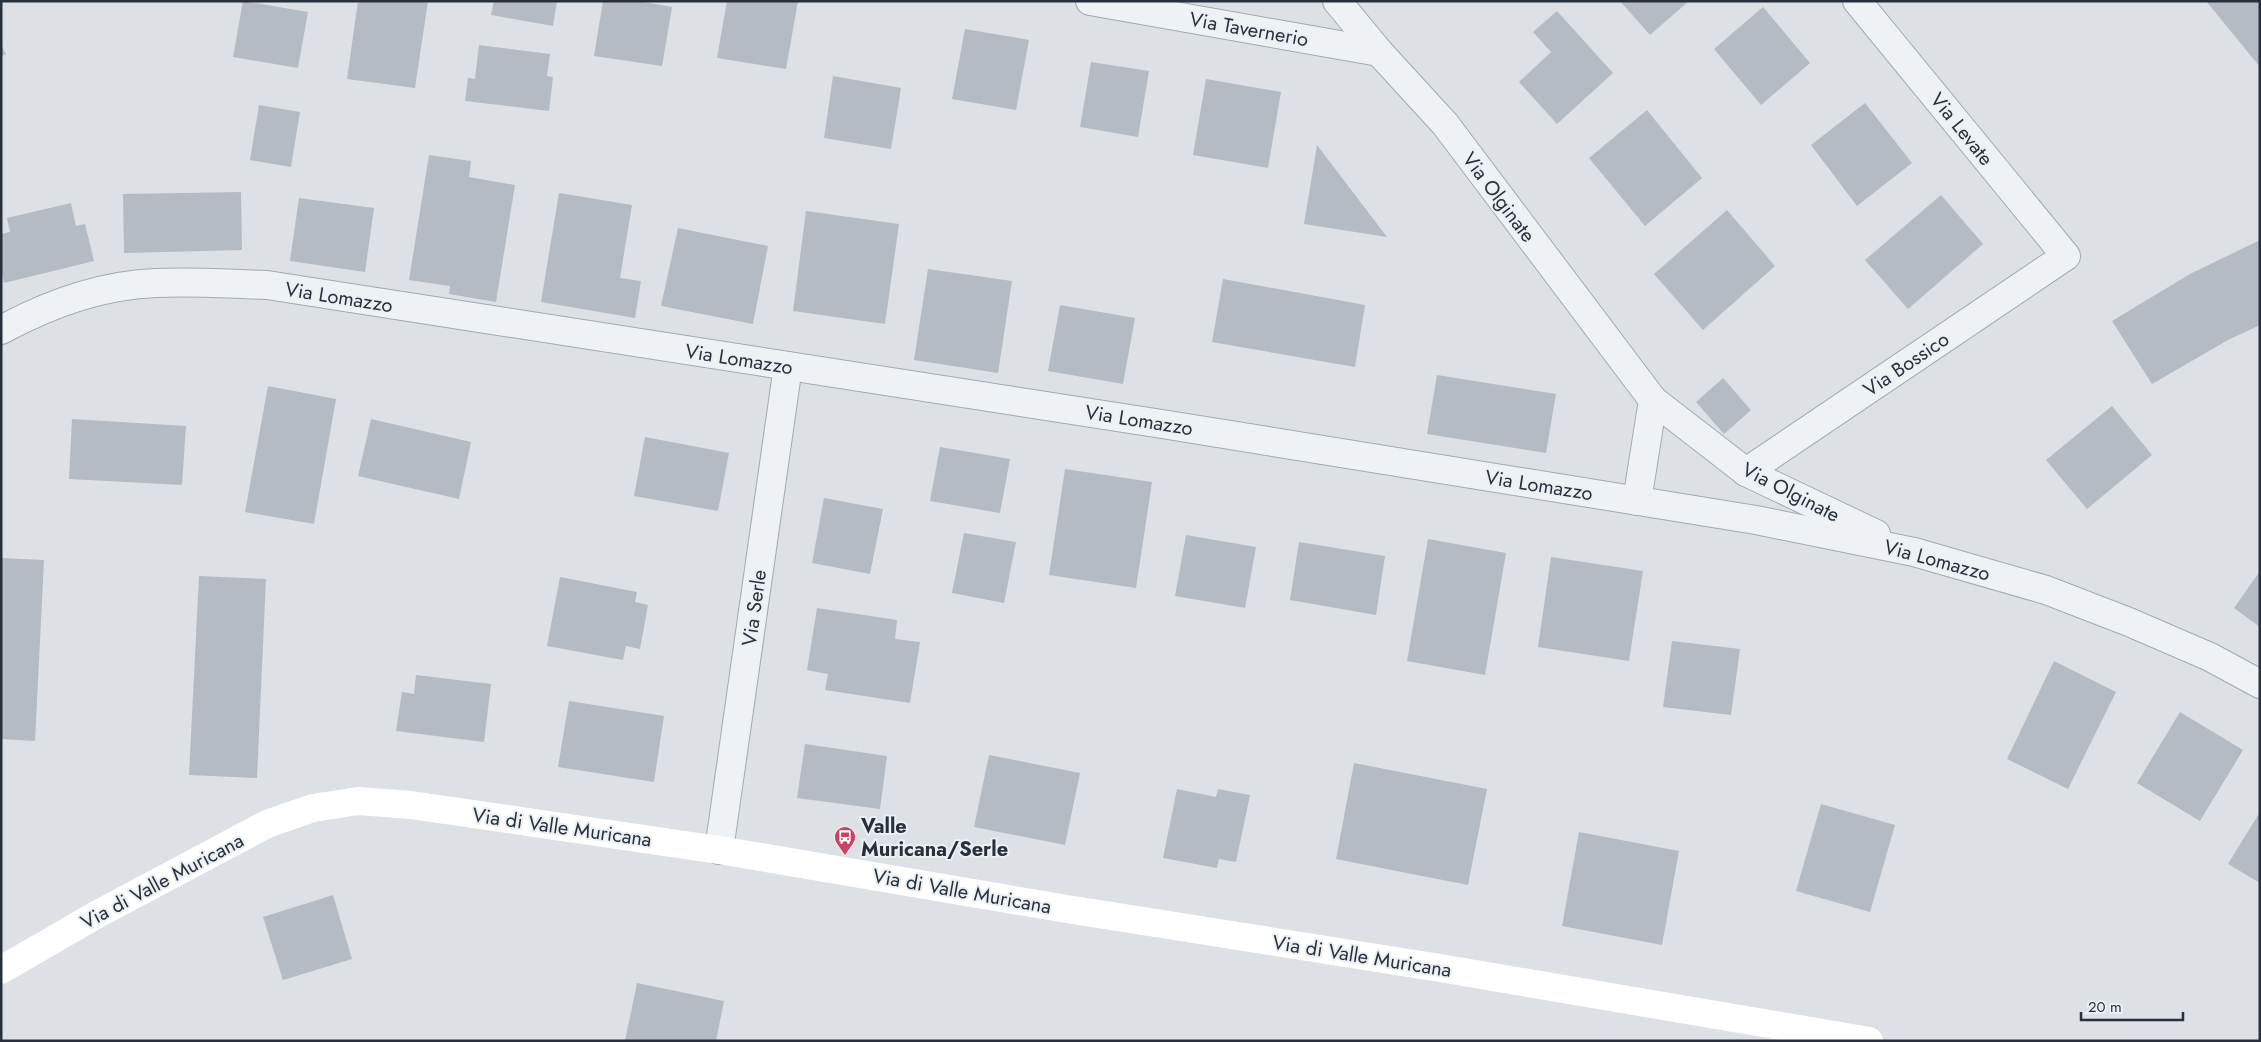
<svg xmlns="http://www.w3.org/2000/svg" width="2261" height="1042" font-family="Jost,sans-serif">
  <rect width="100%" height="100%" fill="#dde1e6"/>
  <g fill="#b4bbc3">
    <path d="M 243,1 L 308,12 L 298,68 L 233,57 Z"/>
    <path d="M 358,1 L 428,1 L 415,88 L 347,79 Z"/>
    <path d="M 494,1 L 557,1 L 553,26 L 491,15 Z"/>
    <path d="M 603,1 L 638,1 L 672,7 L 662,66 L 594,56 Z"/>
    <path d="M 727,1 L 798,1 L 786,69 L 717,58 Z"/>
    <path d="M 1620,1 L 1689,1 L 1650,35 Z"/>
    <path d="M 2206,1 L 2260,1 L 2260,67 Z"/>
    <path d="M 1763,7 L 1810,63 L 1761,105 L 1714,49 Z"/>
    <path d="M 1557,11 L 1613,73 L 1557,124 L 1519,82 L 1551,52 L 1533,32 Z"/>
    <path d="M 965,29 L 1029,40 L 1016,110 L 952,99 Z"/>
    <path d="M 1,45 L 6,54 L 1,56 Z"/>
    <path d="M 479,45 L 550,54 L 547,76 L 553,77 L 549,111 L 465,101 L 468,78 L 475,79 Z"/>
    <path d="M 1091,62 L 1149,71 L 1138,137 L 1080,127 Z"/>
    <path d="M 833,76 L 901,88 L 891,149 L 824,138 Z"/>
    <path d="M 1206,79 L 1281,92 L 1268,168 L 1193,155 Z"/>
    <path d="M 1865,103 L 1912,163 L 1857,206 L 1811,145 Z"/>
    <path d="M 259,105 L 300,112 L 291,167 L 250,160 Z"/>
    <path d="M 1647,110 L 1702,178 L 1645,226 L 1589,158 Z"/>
    <path d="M 1317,145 L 1387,237 L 1304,224 Z"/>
    <path d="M 429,155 L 471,161 L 469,177 L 515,185 L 496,302 L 449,294 L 450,286 L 409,280 Z"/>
    <path d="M 241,192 L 242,250 L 124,253 L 123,194 Z"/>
    <path d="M 559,193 L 632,205 L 620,278 L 641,281 L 635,318 L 541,302 Z"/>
    <path d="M 1941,195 L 1983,244 L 1908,309 L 1865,260 Z"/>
    <path d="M 299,198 L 374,208 L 365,272 L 290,261 Z"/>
    <path d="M 71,203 L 76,226 L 85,224 L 94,261 L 4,283 L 1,270 L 1,234 L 10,232 L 7,218 Z"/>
    <path d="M 1727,210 L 1775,266 L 1703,330 L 1654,274 Z"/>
    <path d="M 806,211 L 899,224 L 885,324 L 793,311 Z"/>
    <path d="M 678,228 L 768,246 L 753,324 L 661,306 Z"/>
    <path d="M 2260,240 L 2260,325 L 2228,340 L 2152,384 L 2112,321 L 2190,274 Z"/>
    <path d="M 928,269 L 1012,281 L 998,373 L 914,360 Z"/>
    <path d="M 1223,279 L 1365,305 L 1355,367 L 1212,342 Z"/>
    <path d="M 1060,305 L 1135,318 L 1123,384 L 1048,371 Z"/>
    <path d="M 1437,375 L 1556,394 L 1546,453 L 1427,434 Z"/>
    <path d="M 1723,378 L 1751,410 L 1724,434 L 1696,402 Z"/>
    <path d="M 268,386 L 336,399 L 314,524 L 245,512 Z"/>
    <path d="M 2112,406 L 2152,455 L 2087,509 L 2046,460 Z"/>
    <path d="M 72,419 L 186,426 L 182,485 L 69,479 Z"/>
    <path d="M 371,419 L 471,442 L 459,499 L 358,476 Z"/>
    <path d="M 645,437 L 729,453 L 718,511 L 634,496 Z"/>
    <path d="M 940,447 L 1010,459 L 1000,513 L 930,501 Z"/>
    <path d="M 1065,469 L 1152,482 L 1136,588 L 1049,575 Z"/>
    <path d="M 824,498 L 883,509 L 870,574 L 812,563 Z"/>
    <path d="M 964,533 L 1016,542 L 1004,603 L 952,593 Z"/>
    <path d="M 1186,535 L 1256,547 L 1245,608 L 1175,596 Z"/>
    <path d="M 1428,539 L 1506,553 L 1485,675 L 1407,661 Z"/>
    <path d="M 1299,542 L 1385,556 L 1376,615 L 1290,600 Z"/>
    <path d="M 1551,557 L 1643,571 L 1629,661 L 1538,647 Z"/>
    <path d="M 1,558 L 44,560 L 35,741 L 1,739 Z"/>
    <path d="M 2260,571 L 2260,627 L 2234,608 Z"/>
    <path d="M 199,576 L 266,579 L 257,778 L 189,775 Z"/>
    <path d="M 560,577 L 637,592 L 635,602 L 648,605 L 640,649 L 626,646 L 623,660 L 547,646 Z"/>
    <path d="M 817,608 L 897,620 L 895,639 L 920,642 L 910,703 L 825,690 L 828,674 L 807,670 Z"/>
    <path d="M 1672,641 L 1740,649 L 1731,715 L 1663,707 Z"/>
    <path d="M 2054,661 L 2116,692 L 2068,789 L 2007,759 Z"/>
    <path d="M 416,675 L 491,684 L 484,742 L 396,731 L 402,692 L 414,694 Z"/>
    <path d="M 569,701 L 664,716 L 654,782 L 558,767 Z"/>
    <path d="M 2180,712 L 2243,750 L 2200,821 L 2137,783 Z"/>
    <path d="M 805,744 L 887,756 L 880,809 L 797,798 Z"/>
    <path d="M 989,755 L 1080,773 L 1065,845 L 974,827 Z"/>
    <path d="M 1354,763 L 1487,789 L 1468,885 L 1336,859 Z"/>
    <path d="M 1177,789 L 1216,797 L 1218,789 L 1250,795 L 1236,862 L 1219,859 L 1217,868 L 1163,858 Z"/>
    <path d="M 1821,804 L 1895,825 L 1870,912 L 1796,891 Z"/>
    <path d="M 2260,812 L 2260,883 L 2228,864 Z"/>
    <path d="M 1579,832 L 1679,851 L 1662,945 L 1562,926 Z"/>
    <path d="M 333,895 L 352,959 L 283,980 L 263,917 Z"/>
    <path d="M 637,983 L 724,1001 L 716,1041 L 625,1041 Z"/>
  </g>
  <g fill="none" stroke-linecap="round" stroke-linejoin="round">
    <g stroke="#a3a9b0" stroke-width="30">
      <g id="street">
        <path d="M 1090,1 L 1379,52"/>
        <path d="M 1337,1 L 1379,52 L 1445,124 L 1653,400 L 1637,501"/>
        <path d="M 1,330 C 49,304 102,285 156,283 C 193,281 230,284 267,285 L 1162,424 L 1756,520 L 1914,552 L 2046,590 L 2129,622 L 2210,657 L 2260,684"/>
        <path d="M 1653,400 L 1746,472 L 1876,534"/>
        <path d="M 1746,472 L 2066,256 L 1857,1"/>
        <path d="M 719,850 L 788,366"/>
      </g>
    </g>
    <use href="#street" stroke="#eff2f5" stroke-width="28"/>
    <path stroke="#fff" stroke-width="28" d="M 1,970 L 96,915 L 267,824 L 313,808 L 358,801 L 411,805 L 719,850 L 1067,909 L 1440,968 L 1869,1041"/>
  </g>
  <defs>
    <g id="bus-pin" transform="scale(1.125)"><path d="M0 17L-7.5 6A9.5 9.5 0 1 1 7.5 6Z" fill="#ca4264" stroke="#ecf0f4"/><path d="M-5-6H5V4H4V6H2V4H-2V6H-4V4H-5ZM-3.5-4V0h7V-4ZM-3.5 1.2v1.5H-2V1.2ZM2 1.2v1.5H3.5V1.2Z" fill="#fff"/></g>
  </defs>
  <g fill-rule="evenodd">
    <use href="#bus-pin" x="845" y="837"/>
  </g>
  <g text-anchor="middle" stroke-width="4" stroke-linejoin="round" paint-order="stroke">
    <g font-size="20" fill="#27313c" stroke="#ecf0f4">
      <text transform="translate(1249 29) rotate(10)" y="7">Via Tavernerio</text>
      <text transform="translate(1962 129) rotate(51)" y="7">Via Levate</text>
      <text transform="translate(1499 197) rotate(53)" y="7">Via Olginate</text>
      <text transform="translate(339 297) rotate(9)" y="7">Via Lomazzo</text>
      <text transform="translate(739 359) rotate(9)" y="7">Via Lomazzo</text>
      <text transform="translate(1906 364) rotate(-34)" y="7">Via Bossico</text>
      <text transform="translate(1139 420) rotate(9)" y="7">Via Lomazzo</text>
      <text transform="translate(1539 485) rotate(9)" y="7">Via Lomazzo</text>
      <text transform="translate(1791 492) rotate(27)" y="7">Via Olginate</text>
      <text transform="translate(1937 560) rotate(15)" y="7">Via Lomazzo</text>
      <text transform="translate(754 608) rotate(-82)" y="7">Via Serle</text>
      <text transform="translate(562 827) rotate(8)" y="7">Via di Valle Muricana</text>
      <text transform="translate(162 881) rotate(-28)" y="7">Via di Valle Muricana</text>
      <text transform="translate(962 891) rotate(10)" y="7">Via di Valle Muricana</text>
      <text transform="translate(1362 956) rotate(9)" y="7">Via di Valle Muricana</text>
    </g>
    <g font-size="20" font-weight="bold" fill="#27313c" stroke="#ecf0f4" text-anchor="start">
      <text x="861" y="833">Valle<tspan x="861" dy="23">Muricana/Serle</tspan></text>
    </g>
  </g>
  <rect width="2261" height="1042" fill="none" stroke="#27313c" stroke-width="5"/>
  <path d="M2081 1012v8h102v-8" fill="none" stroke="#27313c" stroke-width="2.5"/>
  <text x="2088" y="1012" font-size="15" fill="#27313c" stroke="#ecf0f4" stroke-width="4" paint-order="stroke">20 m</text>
</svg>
